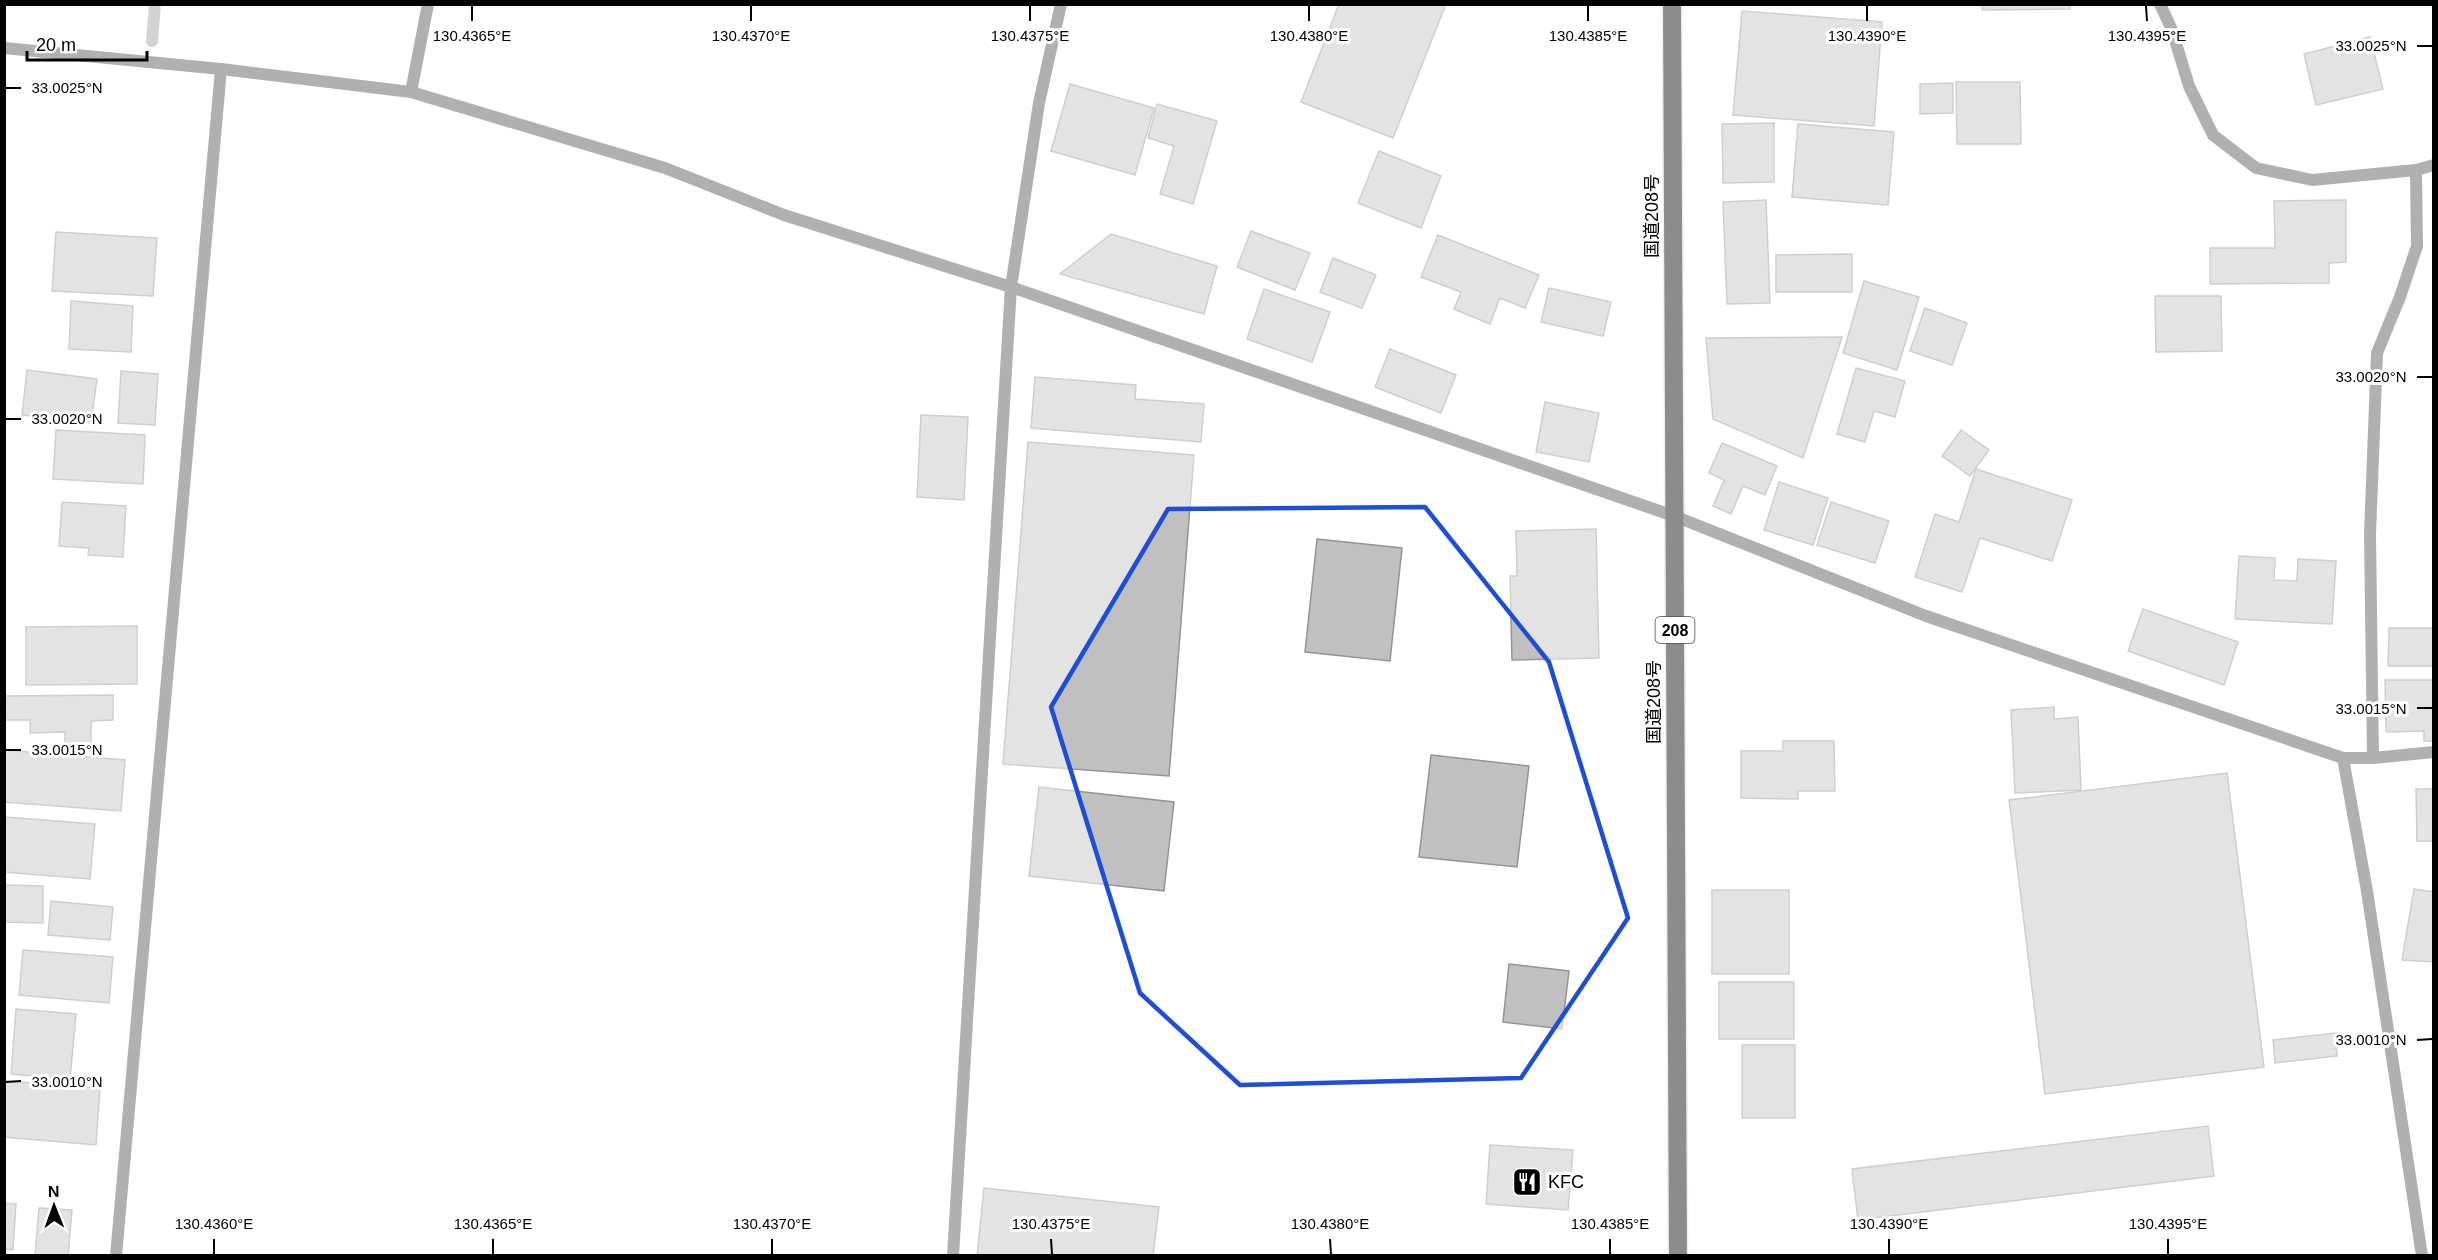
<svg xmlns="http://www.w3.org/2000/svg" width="2438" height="1260" font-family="Helvetica,'Noto Sans JP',sans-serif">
  <rect width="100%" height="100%" fill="#fff"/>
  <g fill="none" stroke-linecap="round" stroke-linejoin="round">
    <path stroke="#9e9e9e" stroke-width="12" d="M 152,41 L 155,4"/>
  </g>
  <g fill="#c0c0c0" stroke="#949494" stroke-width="1.5">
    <path d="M 1339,4 L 1446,4 L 1393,138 L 1301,102 Z"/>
    <path d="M 1982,4 L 2070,4 L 2070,9 L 1982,10 Z"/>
    <path d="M 1742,11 L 1882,22 L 1874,126 L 1733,115 Z"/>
    <path d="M 2370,37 L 2383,89 L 2316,105 L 2304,54 Z"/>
    <path d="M 1956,82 L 2020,82 L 2021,144 L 1957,144 Z"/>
    <path d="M 1953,83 L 1953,113 L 1920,114 L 1920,84 Z"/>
    <path d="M 1070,84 L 1154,108 L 1135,175 L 1051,151 Z"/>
    <path d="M 1157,104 L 1217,121 L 1193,204 L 1160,194 L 1174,146 L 1148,138 Z"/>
    <path d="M 1774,123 L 1774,182 L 1723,183 L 1722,124 Z"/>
    <path d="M 1798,124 L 1894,132 L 1888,205 L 1792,197 Z"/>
    <path d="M 1379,151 L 1441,176 L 1421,228 L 1358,203 Z"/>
    <path d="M 1766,200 L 1770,303 L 1727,304 L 1723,202 Z"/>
    <path d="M 2346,200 L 2346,262 L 2329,263 L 2329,283 L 2210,284 L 2210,248 L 2275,248 L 2274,201 Z"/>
    <path d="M 1251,231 L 1310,253 L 1295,290 L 1237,267 Z"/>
    <path d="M 56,232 L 157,238 L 153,296 L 52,291 Z"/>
    <path d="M 1111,234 L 1217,266 L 1204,314 L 1060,274 Z"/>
    <path d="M 1438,235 L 1539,275 L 1525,308 L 1500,298 L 1490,324 L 1454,309 L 1461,292 L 1421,277 Z"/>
    <path d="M 1852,254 L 1852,292 L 1776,292 L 1776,255 Z"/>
    <path d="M 1333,258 L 1376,275 L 1362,308 L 1320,292 Z"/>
    <path d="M 1864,281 L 1919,297 L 1897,370 L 1843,353 Z"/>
    <path d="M 1549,288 L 1611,302 L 1603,336 L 1541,322 Z"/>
    <path d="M 1264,289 L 1330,312 L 1312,362 L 1247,339 Z"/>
    <path d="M 2155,296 L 2221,296 L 2222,351 L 2156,352 Z"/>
    <path d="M 71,301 L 133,306 L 131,352 L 69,349 Z"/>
    <path d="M 1925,308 L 1967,323 L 1952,365 L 1910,351 Z"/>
    <path d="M 1842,337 L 1803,458 L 1713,419 L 1706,338 Z"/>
    <path d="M 1390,349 L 1456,375 L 1441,413 L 1375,387 Z"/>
    <path d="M 1856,368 L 1905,381 L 1895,417 L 1874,411 L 1865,442 L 1837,434 Z"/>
    <path d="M 27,370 L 97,379 L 91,423 L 22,415 Z"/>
    <path d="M 121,371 L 158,374 L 155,425 L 118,423 Z"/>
    <path d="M 1035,377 L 1136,385 L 1135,399 L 1204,404 L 1201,442 L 1031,428 Z"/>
    <path d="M 1545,402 L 1599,413 L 1589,462 L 1536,452 Z"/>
    <path d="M 921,415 L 968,417 L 964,500 L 917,497 Z"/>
    <path d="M 56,430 L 145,435 L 143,484 L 53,479 Z"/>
    <path d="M 1961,430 L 1989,450 L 1970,476 L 1942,456 Z"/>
    <path d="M 1028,442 L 1194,455 L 1169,776 L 1003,764 Z"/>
    <path d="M 1722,443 L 1777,466 L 1765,495 L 1743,486 L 1731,514 L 1713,506 L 1724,480 L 1709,473 Z"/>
    <path d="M 1976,469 L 2072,500 L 2052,561 L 1980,538 L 1962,592 L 1915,577 L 1935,514 L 1959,522 Z"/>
    <path d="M 1779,482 L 1828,498 L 1813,545 L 1764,530 Z"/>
    <path d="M 62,502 L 126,506 L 123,557 L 88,555 L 89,548 L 59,546 Z"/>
    <path d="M 1831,502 L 1889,521 L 1875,563 L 1817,545 Z"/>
    <path d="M 1596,529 L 1599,658 L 1512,660 L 1510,576 L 1517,576 L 1516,531 Z"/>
    <path d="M 1317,539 L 1402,548 L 1390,661 L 1305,652 Z"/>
    <path d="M 2239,556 L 2275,558 L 2274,580 L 2297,581 L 2298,559 L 2336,561 L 2332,624 L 2235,619 Z"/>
    <path d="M 2143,609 L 2238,642 L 2224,685 L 2128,651 Z"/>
    <path d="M 137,626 L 137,684 L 26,685 L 26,627 Z"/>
    <path d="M 2389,628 L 2434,628 L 2434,666 L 2388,666 Z"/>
    <path d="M 2385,680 L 2434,680 L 2434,741 L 2424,741 L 2424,731 L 2386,732 Z"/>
    <path d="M 113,695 L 113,720 L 91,721 L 91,745 L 65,745 L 65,732 L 30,733 L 30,720 L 4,720 L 4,696 Z"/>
    <path d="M 2054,707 L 2054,719 L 2078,717 L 2081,790 L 2015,793 L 2011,710 Z"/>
    <path d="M 1783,741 L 1834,741 L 1835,791 L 1798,791 L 1798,799 L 1741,798 L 1741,751 L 1783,751 Z"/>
    <path d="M 4,750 L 125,760 L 121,811 L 4,802 Z"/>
    <path d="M 1431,755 L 1529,766 L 1517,867 L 1419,857 Z"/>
    <path d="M 2227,773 L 2264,1067 L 2045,1094 L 2009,800 Z"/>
    <path d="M 1039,787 L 1174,802 L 1164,891 L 1029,876 Z"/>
    <path d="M 2416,789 L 2434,789 L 2434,841 L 2417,841 Z"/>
    <path d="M 4,817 L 95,824 L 90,879 L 4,872 Z"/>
    <path d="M 4,885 L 43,886 L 43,923 L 4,922 Z"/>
    <path d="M 2414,889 L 2434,892 L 2434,962 L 2402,960 Z"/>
    <rect x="1712" y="890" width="77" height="84"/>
    <path d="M 51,901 L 113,907 L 110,940 L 48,935 Z"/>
    <path d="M 23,950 L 113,957 L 109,1003 L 19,995 Z"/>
    <path d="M 1509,964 L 1569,971 L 1562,1029 L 1503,1022 Z"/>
    <rect x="1719" y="982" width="75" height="57"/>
    <path d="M 16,1009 L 76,1014 L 70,1079 L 11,1074 Z"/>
    <path d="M 2335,1033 L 2337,1056 L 2275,1063 L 2273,1040 Z"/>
    <rect x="1742" y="1045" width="53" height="73"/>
    <path d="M 4,1081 L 100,1088 L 96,1145 L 4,1137 Z"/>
    <path d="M 2208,1126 L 2214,1176 L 1858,1220 L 1852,1169 Z"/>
    <path d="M 1490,1145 L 1573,1150 L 1568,1210 L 1486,1204 Z"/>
    <path d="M 984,1188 L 1159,1207 L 1153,1256 L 977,1256 Z"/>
    <path d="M 4,1203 L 16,1204 L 13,1250 L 4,1249 Z"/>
    <path d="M 39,1208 L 72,1210 L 68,1256 L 35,1256 Z"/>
  </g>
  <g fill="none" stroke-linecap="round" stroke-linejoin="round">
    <g stroke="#dbdbdb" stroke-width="21">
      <path id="highway" d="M 1672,4 L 1678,1256"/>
    </g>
    <path stroke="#505050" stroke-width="12" d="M 411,92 L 428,4"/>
    <g stroke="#505050" stroke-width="12">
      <path d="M 2160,4 L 2172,30 L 2189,86 L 2213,135 L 2256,168 L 2312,180 L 2416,170"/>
      <path d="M 4,48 L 221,69 L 411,92 L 665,168 L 784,215 L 1011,287 L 1674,516 L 1926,616 L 2343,758 L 2373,758 L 2434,752"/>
      <path d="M 2343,758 L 2367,891 L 2422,1256"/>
      <path d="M 2373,758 L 2370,534 L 2377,353 L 2400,297 L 2417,246 L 2416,170 L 2434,165"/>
      <path d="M 116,1256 L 221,69"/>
      <path d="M 953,1256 L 1011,287 L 1039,103 L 1061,4"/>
    </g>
    <use href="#highway" stroke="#000" stroke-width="18"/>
  </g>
  <path d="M0 0H2438V1260H0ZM 1425,507 L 1549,662 L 1628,918 L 1521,1078 L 1240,1085 L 1140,993 L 1051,707 L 1168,509 Z" fill="#fff" fill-opacity=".55" fill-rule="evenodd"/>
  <path fill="none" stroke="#1d4ed8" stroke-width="4.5" stroke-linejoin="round" d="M 1425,507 L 1549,662 L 1628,918 L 1521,1078 L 1240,1085 L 1140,993 L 1051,707 L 1168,509 Z"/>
  <path fill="none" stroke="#000" stroke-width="2" d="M 472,6 L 472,21M 751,6 L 751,21M 1030,6 L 1030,21M 1309,6 L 1309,21M 1588,6 L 1588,21M 1867,6 L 1867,21M 2146,6 L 2147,21M 2417,46 L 2432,46M 6,88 L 21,88M 2417,377 L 2432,377M 6,419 L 21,419M 2417,708 L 2432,708M 6,750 L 21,750M 2417,1040 L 2432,1039M 6,1082 L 21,1081M 214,1239 L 214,1254M 493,1239 L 493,1254M 772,1239 L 772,1254M 1051,1239 L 1052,1254M 1330,1239 L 1331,1254M 1610,1239 L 1610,1254M 1889,1239 L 1889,1254M 2168,1239 L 2168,1254"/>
  <defs>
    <g id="restaurant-square" transform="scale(1.5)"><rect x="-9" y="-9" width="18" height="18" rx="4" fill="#000" stroke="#fff"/><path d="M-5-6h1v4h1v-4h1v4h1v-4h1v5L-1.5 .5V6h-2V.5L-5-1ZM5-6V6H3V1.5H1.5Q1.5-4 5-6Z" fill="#fff"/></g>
  </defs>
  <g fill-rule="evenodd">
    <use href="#restaurant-square" x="1527" y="1182"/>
  </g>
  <g text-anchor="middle" stroke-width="6" stroke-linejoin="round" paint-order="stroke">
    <rect fill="#fff" stroke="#4c4c4c" stroke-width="1.5" x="1655.5" y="617" width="39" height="26" rx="4.5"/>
    <g font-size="16" font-weight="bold" fill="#000">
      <text x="1675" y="636">208</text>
    </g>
    <g font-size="18" fill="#000" stroke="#fff">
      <text transform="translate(1652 216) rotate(-90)" y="6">国道208号</text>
      <text transform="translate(1654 702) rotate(-90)" y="6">国道208号</text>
    </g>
    <g font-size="18" fill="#000" stroke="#fff" text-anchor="start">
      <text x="1548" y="1188">KFC</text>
    </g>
  </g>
  <g font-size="15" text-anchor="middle" fill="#000" stroke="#fff" stroke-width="6" stroke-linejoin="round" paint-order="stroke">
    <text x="472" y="41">130.4365°E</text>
    <text x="751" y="41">130.4370°E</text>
    <text x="1030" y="41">130.4375°E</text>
    <text x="1309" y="41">130.4380°E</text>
    <text x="1588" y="41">130.4385°E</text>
    <text x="1867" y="41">130.4390°E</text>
    <text x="2147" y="41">130.4395°E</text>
    <text x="2371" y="51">33.0025°N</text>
    <text x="67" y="93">33.0025°N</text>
    <text x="2371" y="382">33.0020°N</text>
    <text x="67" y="424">33.0020°N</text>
    <text x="2371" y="714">33.0015°N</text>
    <text x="67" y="755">33.0015°N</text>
    <text x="2371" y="1045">33.0010°N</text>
    <text x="67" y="1087">33.0010°N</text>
    <text x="214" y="1229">130.4360°E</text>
    <text x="493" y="1229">130.4365°E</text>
    <text x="772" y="1229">130.4370°E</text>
    <text x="1051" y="1229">130.4375°E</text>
    <text x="1330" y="1229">130.4380°E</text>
    <text x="1610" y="1229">130.4385°E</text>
    <text x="1889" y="1229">130.4390°E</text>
    <text x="2168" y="1229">130.4395°E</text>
  </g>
  <rect width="2438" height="1260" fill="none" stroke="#000000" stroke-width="12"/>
  <g transform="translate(54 1206) rotate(359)" stroke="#ffffff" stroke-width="4.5" paint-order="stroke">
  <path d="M0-4.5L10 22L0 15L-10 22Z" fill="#000000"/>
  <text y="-9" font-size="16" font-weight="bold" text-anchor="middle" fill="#000000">N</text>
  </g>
  <path d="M27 51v9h120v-9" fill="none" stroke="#000000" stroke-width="3"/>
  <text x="36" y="51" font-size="18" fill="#000000" stroke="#ffffff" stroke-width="4.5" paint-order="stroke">20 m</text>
</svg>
